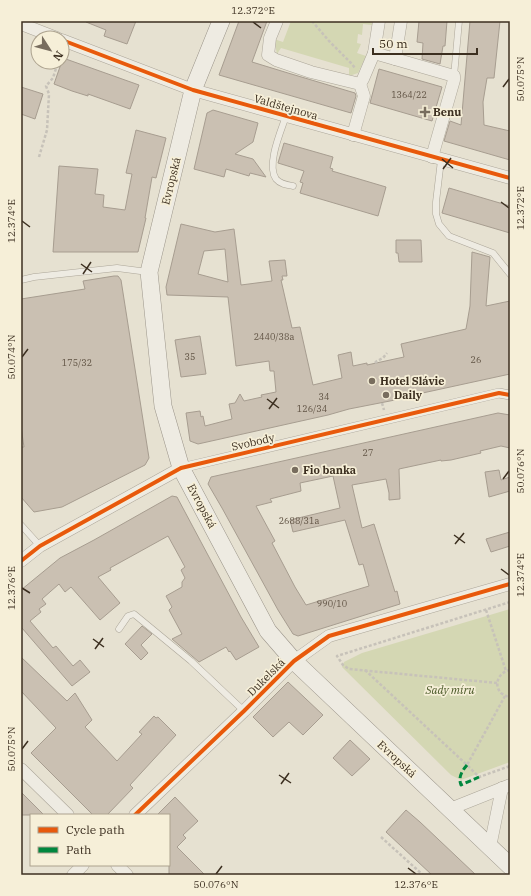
<svg xmlns="http://www.w3.org/2000/svg" width="531" height="896" font-family="'IBM Plex Serif',serif">
  <rect width="100%" height="100%" fill="#e6e1d1"/>
  <g fill="#d4d7b3">
    <path d="M 291,21 L 372,21 L 372,25 L 363,24 L 362,35 L 358,34 L 357,43 L 361,44 L 357,53 L 366,56 L 358,73 L 349,76 L 349,68 L 281,48 L 277,54 L 274,39 L 283,42 Z"/>
    <path d="M 510,609 L 510,762 L 461,780 L 451,775 L 342,667 L 344,662 L 362,653 Z"/>
  </g>
  <g fill="#cac0b2" stroke="#a79d90" fill-rule="evenodd">
    <path d="M 86,21 L 136,21 L 127,44 L 104,36 L 106,30 L 86,22 Z"/>
    <path d="M 239,21 L 267,21 L 252,62 L 288,73 L 355,93 L 356,96 L 351,113 L 219,75 Z"/>
    <path d="M 419,21 L 447,21 L 445,46 L 443,46 L 440,64 L 422,59 L 423,43 L 417,42 Z"/>
    <path d="M 470,21 L 500,21 L 494,78 L 487,78 L 483,102 L 484,125 L 510,131 L 510,160 L 444,141 L 450,121 L 461,125 Z"/>
    <path d="M 63,58 L 139,85 L 130,109 L 88,94 L 88,96 L 72,91 L 54,84 Z"/>
    <path d="M 379,69 L 442,87 L 432,121 L 370,103 Z"/>
    <path d="M 21,87 L 43,94 L 35,119 L 21,114 Z"/>
    <path d="M 213,110 L 258,123 L 253,142 L 235,154 L 253,159 L 266,177 L 250,173 L 249,176 L 226,169 L 224,177 L 194,169 L 207,113 Z"/>
    <path d="M 136,130 L 166,138 L 156,178 L 152,177 L 145,218 L 146,218 L 138,252 L 53,252 L 59,166 L 98,169 L 95,194 L 104,195 L 103,207 L 125,210 L 132,174 L 126,173 Z"/>
    <path d="M 284,143 L 333,157 L 330,168 L 333,169 L 332,171 L 386,187 L 378,216 L 300,193 L 303,183 L 300,182 L 304,171 L 278,163 Z"/>
    <path d="M 449,188 L 510,206 L 510,233 L 442,213 Z"/>
    <path d="M 181,224 L 215,232 L 234,229 L 241,285 L 272,281 L 269,261 L 285,260 L 287,276 L 282,276 L 283,280 L 281,280 L 292,328 L 300,327 L 313,385 L 342,378 L 338,355 L 351,352 L 353,366 L 367,363 L 367,365 L 404,357 L 401,344 L 466,329 L 470,306 L 472,252 L 490,257 L 486,306 L 510,301 L 510,374 L 395,399 L 395,400 L 349,409 L 328,415 L 198,444 L 190,441 L 186,413 L 200,411 L 201,417 L 203,416 L 205,426 L 232,419 L 229,404 L 235,403 L 240,394 L 244,401 L 262,397 L 261,395 L 276,392 L 274,371 L 270,371 L 269,361 L 249,364 L 236,366 L 228,297 L 167,295 L 166,287 ZM 225,249 L 228,282 L 198,274 L 204,251 Z"/>
    <path d="M 396,240 L 421,240 L 422,262 L 399,262 L 398,253 L 396,253 Z"/>
    <path d="M 114,276 L 118,276 L 121,280 L 149,458 L 145,465 L 62,507 L 34,512 L 21,497 L 21,447 L 24,447 L 21,427 L 21,299 L 85,289 L 83,281 Z"/>
    <path d="M 200,336 L 206,374 L 181,377 L 175,340 Z"/>
    <path d="M 498,413 L 510,415 L 510,448 L 501,446 L 480,451 L 481,453 L 451,460 L 441,461 L 441,460 L 399,469 L 400,499 L 389,500 L 389,493 L 386,479 L 352,485 L 362,528 L 374,524 L 395,592 L 397,591 L 400,604 L 298,636 L 293,634 L 278,610 L 222,508 L 208,484 L 211,477 ZM 333,476 L 340,508 L 290,520 L 293,532 L 345,520 L 359,565 L 363,564 L 369,586 L 306,605 L 295,587 L 272,543 L 275,541 L 256,506 L 272,502 L 270,499 L 301,491 L 300,483 Z"/>
    <path d="M 499,470 L 501,480 L 510,477 L 510,491 L 489,497 L 485,472 Z"/>
    <path d="M 172,496 L 177,497 L 241,617 L 259,647 L 236,660 L 230,651 L 229,652 L 226,647 L 199,662 L 172,639 L 182,634 L 169,610 L 172,607 L 166,596 L 182,587 L 182,582 L 185,578 L 181,570 L 185,567 L 168,536 L 110,568 L 111,570 L 98,577 L 120,603 L 100,620 L 71,587 L 65,592 L 59,584 L 42,599 L 46,604 L 39,609 L 41,612 L 30,621 L 53,648 L 56,646 L 73,666 L 80,660 L 90,672 L 72,686 L 22,628 L 21,629 L 21,590 L 60,558 L 94,540 Z"/>
    <path d="M 510,532 L 510,546 L 491,552 L 486,539 Z"/>
    <path d="M 142,626 L 152,634 L 141,645 L 148,653 L 141,660 L 125,644 Z"/>
    <path d="M 21,657 L 67,701 L 75,693 L 92,720 L 85,727 L 117,761 L 142,734 L 139,732 L 154,716 L 156,718 L 158,717 L 176,735 L 130,785 L 133,788 L 107,815 L 93,815 L 31,753 L 56,728 L 21,691 Z"/>
    <path d="M 288,682 L 323,715 L 303,735 L 289,722 L 273,737 L 253,717 Z"/>
    <path d="M 350,740 L 370,759 L 352,776 L 333,758 Z"/>
    <path d="M 21,792 L 44,815 L 21,815 Z"/>
    <path d="M 175,797 L 198,821 L 183,835 L 186,838 L 177,847 L 205,875 L 169,875 L 169,815 L 157,815 Z"/>
    <path d="M 406,810 L 420,822 L 476,875 L 432,875 L 386,832 Z"/>
  </g>
  <g fill="none" stroke-linecap="round" stroke-linejoin="round">
    <g stroke="#aca699" stroke-width="7">
      <g id="service">
        <path d="M 454,76 L 459,21"/>
        <path d="M 286,116 C 281,131 266,165 276,179 C 280,184 287,185 293,186"/>
        <path d="M 441,160 L 436,202 L 436,214 L 439,224 L 449,236 L 493,253 L 510,274"/>
        <path d="M 21,280 L 34,277 L 117,268 L 148,272"/>
        <path d="M 21,525 L 40,546"/>
        <path d="M 119,629 L 128,616 L 134,614 L 191,661 L 244,711"/>
      </g>
    </g>
    <g stroke="#aca699" stroke-width="10">
      <path id="pedestrian" d="M 181,468 L 499,393 L 510,395"/>
    </g>
    <g stroke="#aca699" stroke-width="13">
      <g id="minor">
        <path d="M 277,21 L 270,38 L 268,55 L 276,60 L 311,72 L 360,84 L 363,79 L 374,53 L 379,21"/>
        <path d="M 21,24 L 57,38"/>
        <path d="M 62,40 L 193,90 L 510,178"/>
        <path d="M 374,53 L 454,76 L 454,80 L 432,157"/>
        <path d="M 395,59 L 401,21"/>
        <path d="M 353,135 L 364,96 L 360,84"/>
        <path d="M 21,561 L 40,546 L 181,468"/>
        <path d="M 21,769 L 68,815"/>
        <path d="M 450,809 L 510,785"/>
        <path d="M 135,815 L 244,711 L 294,661 L 329,636 L 510,584"/>
        <path d="M 490,847 L 502,788"/>
        <path d="M 117,865 L 127,875"/>
        <path d="M 73,875 L 83,865"/>
      </g>
    </g>
    <g stroke="#9b958a" stroke-width="18">
      <path id="secondary" d="M 221,21 L 193,90 L 149,272 L 163,406 L 181,468 L 268,631 L 294,661 L 510,866"/>
    </g>
    <g stroke="#c7c2b9" stroke-width="2.5" stroke-dasharray="3 2" stroke-linecap="butt">
      <path d="M 312,21 L 329,41 L 351,63 L 355,68"/>
      <path d="M 39,157 L 47,130 L 49,94 L 46,86 L 53,78 L 58,62"/>
      <path d="M 375,363 L 377,361 L 383,358 L 387,353"/>
      <path d="M 382,403 L 384,410"/>
      <path d="M 486,610 L 506,671"/>
      <path d="M 365,670 L 467,765"/>
      <path d="M 510,670 C 499,672 493,684 501,693 C 504,695 507,696 510,698"/>
      <path d="M 497,683 L 349,669 L 343,665 L 337,656 L 510,602"/>
      <path d="M 505,696 L 467,765 L 479,777 L 510,766"/>
      <path d="M 381,837 L 423,875"/>
    </g>
    <use href="#service" stroke="#eeebe2" stroke-width="6"/>
    <use href="#pedestrian" stroke="#eeebe2" stroke-width="9"/>
    <use href="#minor" stroke="#eeebe2" stroke-width="12"/>
    <use href="#secondary" stroke="#eeebe2" stroke-width="17"/>
    <path stroke="#00873e" stroke-width="3" stroke-dasharray="6 3" stroke-linecap="butt" d="M 467,765 C 462,771 458,777 461,785 L 479,777"/>
    <g stroke="#f6efd8" stroke-width="6">
      <g id="cycleway">
        <path d="M 62,40 L 193,90 L 510,178"/>
        <path d="M 21,561 L 40,546 L 181,468 L 499,393 L 510,395"/>
        <path d="M 135,815 L 244,711 L 294,661 L 329,636 L 510,584"/>
      </g>
    </g>
    <use href="#cycleway" stroke="#e8590c" stroke-width="4"/>
  </g>
  <path fill="none" stroke="#3c2f20" stroke-width="1.5" d="M 253,22 L 261,28M 503,87 L 509,79M 442,159 L 453,168M 443,169 L 451,158M 501,202 L 509,208M 22,221 L 30,227M 81,264 L 92,272M 83,274 L 91,262M 22,357 L 28,349M 267,399 L 279,408M 269,409 L 277,398M 503,479 L 509,471M 454,535 L 465,543M 455,544 L 464,533M 501,569 L 509,575M 22,588 L 30,593M 93,639 L 104,647M 95,649 L 103,638M 22,749 L 28,741M 279,775 L 291,783M 281,784 L 289,773M 408,868 L 416,874M 216,874 L 222,866"/>
  <g fill="#786d5e" stroke="#f6efd8" stroke-width="1.5">
    <path d="M423 106h4v4h4v4h-4v4h-4v-4h-4v-4h4z"/>
    <circle cx="372" cy="381" r="4"/>
    <circle cx="386" cy="395" r="4"/>
    <circle cx="295" cy="470" r="4"/>
  </g>
  <g text-anchor="middle" stroke-width="3.5" stroke-linejoin="round" paint-order="stroke">
    <g font-size="9" fill="#605344">
      <text x="409" y="98">1364/22</text>
      <text x="274" y="340">2440/38a</text>
      <text x="190" y="360">35</text>
      <text x="476" y="363">26</text>
      <text x="77" y="366">175/32</text>
      <text x="324" y="400">34</text>
      <text x="312" y="412">126/34</text>
      <text x="368" y="456">27</text>
      <text x="299" y="524">2688/31a</text>
      <text x="332" y="607">990/10</text>
    </g>
    <g font-size="11" fill="#3c2f20" stroke="#f6efd8">
      <text transform="translate(286 107) rotate(16)" y="4">Valdštejnova</text>
      <text transform="translate(171 181) rotate(-76)" y="4">Evropská</text>
      <text transform="translate(253 442) rotate(-13)" y="4">Svobody</text>
      <text transform="translate(202 506) rotate(62)" y="4">Evropská</text>
      <text transform="translate(266 677) rotate(-45)" y="4">Dukelská</text>
      <text transform="translate(397 759) rotate(43)" y="4">Evropská</text>
    </g>
    <g font-size="11" font-weight="bold" fill="#3c2f20" stroke="#f6efd8" text-anchor="start">
      <text x="433" y="116">Benu</text>
      <text x="380" y="385">Hotel Slávie</text>
      <text x="394" y="399">Daily</text>
      <text x="303" y="474">Fio banka</text>
    </g>
    <g font-size="11" font-style="italic" fill="#495827" stroke="#f6efd8">
      <text x="450" y="694">Sady míru</text>
    </g>
  </g>
  <rect width="531" height="896" fill="none" stroke="#f6efd8" stroke-width="44"/>
  <rect x="30" y="814" width="140" height="52" fill="#f6efd8" stroke="#aca28e"/>
  <rect x="38" y="827" width="20" height="6" fill="#e8590c" stroke="#aca28e"/>
  <text x="66" y="834" font-size="12" fill="#3c2f20">Cycle path</text>
  <rect x="38" y="847" width="20" height="6" fill="#00873e" stroke="#aca28e"/>
  <text x="66" y="854" font-size="12" fill="#3c2f20">Path</text>
  <g transform="translate(50 50) rotate(126)"><circle r="19" fill="#f6efd8" stroke="#aca28e"/>
  <path d="M0-3L7 15L0 10L-7 15Z" fill="#786d5e"/>
  <text y="-6" font-size="11" font-weight="bold" text-anchor="middle" fill="#3c2f20">N</text>
  </g>
  <path d="M373 48v6h104v-6" fill="none" stroke="#3c2f20" stroke-width="2"/>
  <text x="379" y="48" font-size="12" fill="#3c2f20" stroke="#f6efd8" stroke-width="3" paint-order="stroke">50 m</text>
  <rect x="22" y="22" width="487" height="852" fill="none" stroke="#3c2f20" stroke-width="1.5"/>
  <g font-size="10" text-anchor="middle" fill="#3c2f20">
    <text x="253" y="14">12.372°E</text>
    <text transform="translate(520 79) rotate(-90)" y="4">50.075°N</text>
    <text transform="translate(520 208) rotate(-90)" y="4">12.372°E</text>
    <text transform="translate(11 221) rotate(-90)" y="4">12.374°E</text>
    <text transform="translate(11 357) rotate(-90)" y="4">50.074°N</text>
    <text transform="translate(520 471) rotate(-90)" y="4">50.076°N</text>
    <text transform="translate(520 575) rotate(-90)" y="4">12.374°E</text>
    <text transform="translate(11 588) rotate(-90)" y="4">12.376°E</text>
    <text transform="translate(11 749) rotate(-90)" y="4">50.075°N</text>
    <text x="216" y="888">50.076°N</text>
    <text x="416" y="888">12.376°E</text>
  </g>
</svg>
